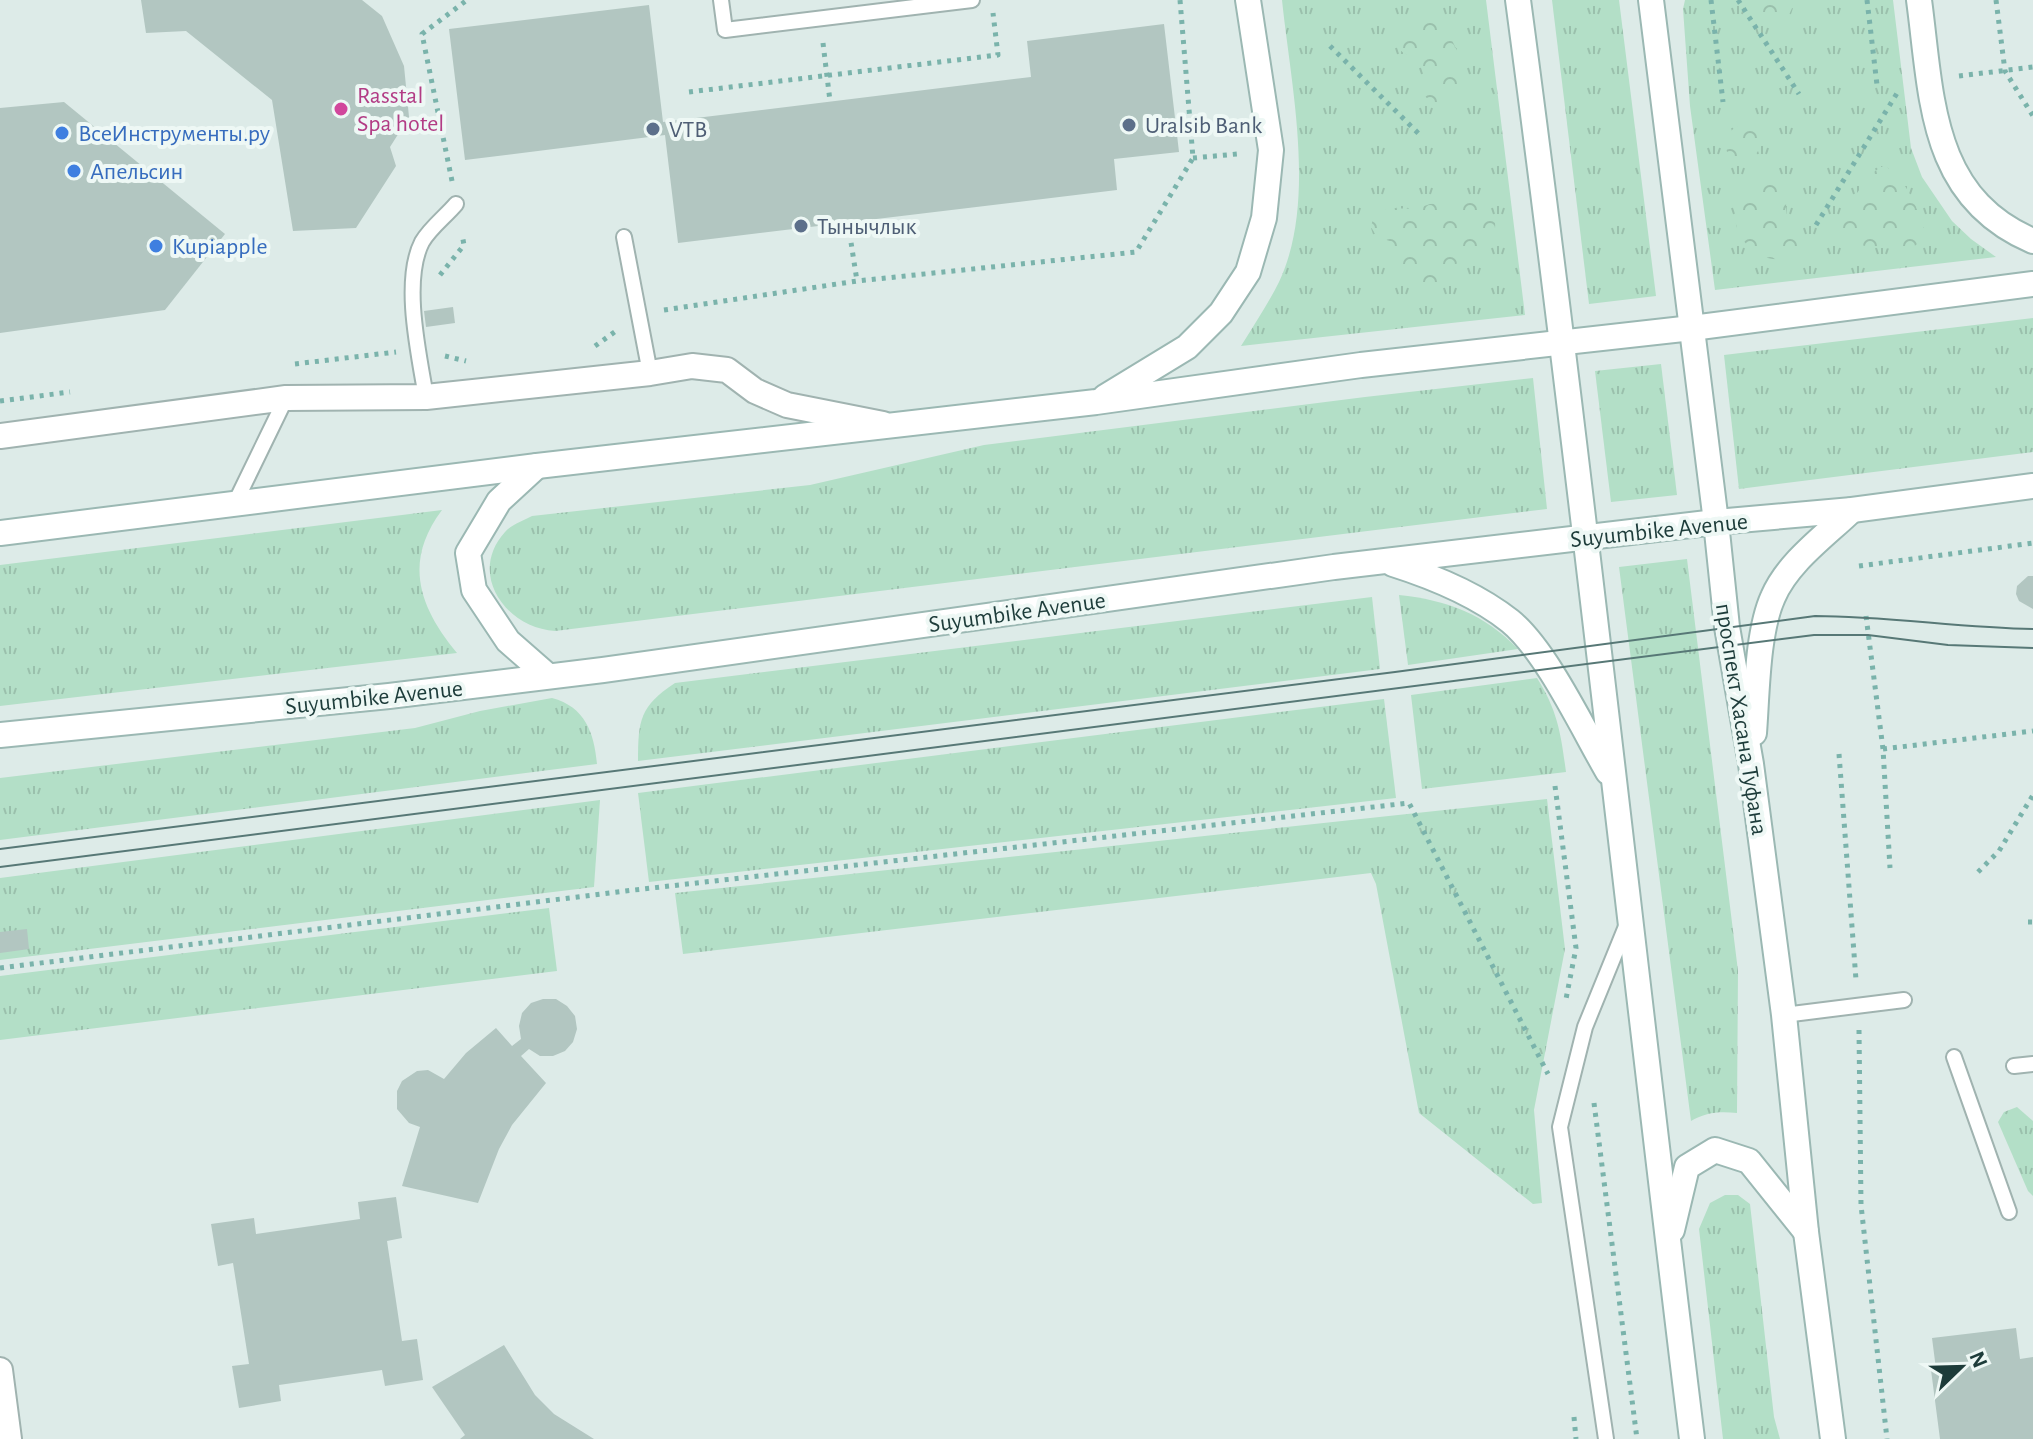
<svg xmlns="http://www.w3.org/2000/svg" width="2033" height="1439" font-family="'Alegreya Sans',sans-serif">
  <defs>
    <pattern id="grass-tufts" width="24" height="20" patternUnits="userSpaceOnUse" patternTransform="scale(2)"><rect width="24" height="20" fill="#b3dfc7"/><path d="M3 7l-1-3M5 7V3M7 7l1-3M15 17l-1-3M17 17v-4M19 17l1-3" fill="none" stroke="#9ac0ac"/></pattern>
    <pattern id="forest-crowns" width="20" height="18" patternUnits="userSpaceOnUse" patternTransform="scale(2)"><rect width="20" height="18" fill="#b3dfc7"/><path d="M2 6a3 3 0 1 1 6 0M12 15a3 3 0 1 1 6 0" fill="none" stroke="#9ac0ac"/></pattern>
  </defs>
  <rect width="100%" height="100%" fill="#ddebe8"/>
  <g fill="url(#grass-tufts)">
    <path d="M 1282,0 L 1486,0 L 1525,315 L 1241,346 C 1254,325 1268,304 1279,282 C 1317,201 1291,87 1282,0 Z"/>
    <path d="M 1552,0 L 1619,0 L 1656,296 L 1589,304 Z"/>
    <path d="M 1685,0 L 1893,0 L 1911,148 L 1922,177 L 1952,221 L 1971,239 L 1996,257 L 1715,290 L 1690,106 L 1683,9 Z"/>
    <path d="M 2033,318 L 2033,452 L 1739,489 L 1724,355 Z"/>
    <path d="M 1661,364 L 1677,495 L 1611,502 L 1595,371 Z"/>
    <path d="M 1533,378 L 1547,509 L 555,631 C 506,628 467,574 505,532 C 512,524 523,521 532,516 L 810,485 L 984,445 L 1365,397 Z"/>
    <path d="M 442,510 C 403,562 419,607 457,653 L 0,706 L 0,565 Z"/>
    <path d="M 1687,559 L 1738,971 L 1737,1113 C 1720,1111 1706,1112 1691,1121 L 1619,567 Z"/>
    <path d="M 1399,595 C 1447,600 1484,614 1518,649 L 1408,665 Z"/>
    <path d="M 1372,597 L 1380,669 L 638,761 C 638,720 640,706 675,683 Z"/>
    <path d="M 1537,678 C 1558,711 1561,735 1566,772 L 1422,789 L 1411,695 Z"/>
    <path d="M 552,698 C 585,707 594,732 597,764 L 0,840 L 0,778 L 415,728 L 480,711 Z"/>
    <path d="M 1384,699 L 1396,798 L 649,882 L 638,793 Z"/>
    <path d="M 1547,799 L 1565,949 L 1534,1110 L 1542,1203 L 1533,1204 L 1419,1113 L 1376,884 L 1371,873 L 683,954 L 675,893 Z"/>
    <path d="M 600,800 L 594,887 L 0,960 L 0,878 Z"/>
    <path d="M 549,908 L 557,971 L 0,1040 L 0,976 Z"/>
    <path d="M 2017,1107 L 2033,1121 L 2033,1196 L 2028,1191 L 1998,1122 L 2004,1112 Z"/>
    <path d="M 1725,1195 L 1738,1195 L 1750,1204 L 1774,1417 L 1780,1439 L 1723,1439 L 1699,1229 L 1710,1203 Z"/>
  </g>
  <g fill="url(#forest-crowns)">
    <path d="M 1750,0 L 1792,0 L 1793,6 L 1788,17 L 1776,21 L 1760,16 Z"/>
    <path d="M 1420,18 C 1424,18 1429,18 1433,20 C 1453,28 1465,71 1469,90 C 1459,103 1435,114 1424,94 C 1420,86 1423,75 1424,67 C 1418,59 1408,57 1400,50 L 1401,33 L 1406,22 Z"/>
    <path d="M 1748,118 L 1758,122 C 1766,144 1761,156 1739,163 L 1728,157 L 1725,142 L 1732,130 Z"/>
    <path d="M 1883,166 C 1903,171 1921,214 1925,234 C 1921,241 1916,247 1907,249 C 1899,250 1889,248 1882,248 C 1839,246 1831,226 1857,193 C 1865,182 1871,172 1883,166 Z"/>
    <path d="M 1770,173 L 1786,189 C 1786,210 1785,225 1799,241 L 1799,253 C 1762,276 1720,231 1740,194 C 1744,187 1751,181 1757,175 Z"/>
    <path d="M 1473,201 C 1501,209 1502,236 1479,252 C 1473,255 1466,255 1461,259 C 1454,265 1448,277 1440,281 C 1436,283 1431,283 1427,284 C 1401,287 1395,263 1393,242 L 1377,237 L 1371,227 L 1374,214 L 1390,208 L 1416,209 L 1430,204 Z"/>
  </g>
  <g fill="#b2c6c1">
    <path d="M 141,0 L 362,0 L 382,16 L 404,66 L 409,117 L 390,147 L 396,166 L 356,228 L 293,231 L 272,100 L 186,31 L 146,33 Z"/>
    <path d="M 649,5 L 663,122 L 1031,77 L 1027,41 L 1164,24 L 1179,152 L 1114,159 L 1117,190 L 678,243 L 665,135 L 465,160 L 449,29 Z"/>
    <path d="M 64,102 L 225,234 L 165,310 L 0,333 L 0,108 Z"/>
    <path d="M 453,307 L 455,323 L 426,327 L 424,311 Z"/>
    <path d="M 2028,576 L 2033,576 L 2033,609 L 2019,601 L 2016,594 L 2017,586 Z"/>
    <path d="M 27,929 L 29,949 L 0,953 L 0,932 Z"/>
    <path d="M 543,999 L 556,999 L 567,1006 L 575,1016 L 577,1029 L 573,1042 L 565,1051 L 553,1056 L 540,1056 L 529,1049 L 521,1056 L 546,1083 L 512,1125 L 499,1149 L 478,1203 L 402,1186 L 420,1127 L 409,1123 L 397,1109 L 397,1091 L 402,1081 L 417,1071 L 428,1070 L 444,1079 L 466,1053 L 496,1028 L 512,1046 L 521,1039 L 519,1026 L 522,1013 L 531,1003 Z"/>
    <path d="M 396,1197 L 402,1238 L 387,1241 L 402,1341 L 417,1339 L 423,1380 L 385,1386 L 382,1370 L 279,1385 L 281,1401 L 239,1408 L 232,1366 L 249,1364 L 233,1263 L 218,1266 L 211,1224 L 254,1218 L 256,1234 L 360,1219 L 358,1202 Z"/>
    <path d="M 2016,1328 L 2020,1359 L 2033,1357 L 2033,1439 L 1940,1439 L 1931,1370 L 1936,1369 L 1932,1338 Z"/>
    <path d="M 504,1345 L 535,1395 L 554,1414 L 594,1439 L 460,1439 L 465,1435 L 432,1387 Z"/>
  </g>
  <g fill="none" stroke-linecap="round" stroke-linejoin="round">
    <g stroke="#a0b3b0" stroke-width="18">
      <g id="service">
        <path d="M 721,0 L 725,30 L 972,0"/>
        <path d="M 624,237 L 650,373"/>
        <path d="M 426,397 C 419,355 402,281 422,242 C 430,228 446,216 456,204"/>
        <path d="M 234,505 L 286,398"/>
        <path d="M 1784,1015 L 1904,1000"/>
        <path d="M 1954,1057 L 2009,1212"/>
        <path d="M 2014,1066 L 2033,1064"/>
        <path d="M 1606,1439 L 1560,1127 L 1585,1027 L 1627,924"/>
      </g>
    </g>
    <g stroke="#a0b3b0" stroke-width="28">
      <g id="minor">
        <path d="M 0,436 L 286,398 L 426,397 L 650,373 L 692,366 L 727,370 L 755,391 L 787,405 L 883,424"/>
        <path d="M 0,1370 L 9,1439"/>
      </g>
    </g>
    <g stroke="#9bb8b3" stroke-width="28">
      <g id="secondary">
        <path d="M 1518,0 C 1582,479 1633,959 1692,1439"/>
        <path d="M 1651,0 L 1716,522 L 1727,627 L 1751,764 L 1784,1015 L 1806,1232 L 1833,1439"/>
        <path d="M 1919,0 C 1932,96 1929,197 2033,241"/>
        <path d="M 1105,397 L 1187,347 L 1221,313 L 1248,272 L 1264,218 L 1271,150 L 1248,0"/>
        <path d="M 537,466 L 499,501 L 468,553 L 474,590 L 508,641 L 548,676"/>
        <path d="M 0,533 L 537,466 L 1096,402 L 1361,365 L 1692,328 L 2033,284"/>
        <path d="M 1393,564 C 1434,577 1476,594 1510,621 C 1546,650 1583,729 1608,772"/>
        <path d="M 1754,733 C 1757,695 1757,632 1773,597 C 1788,562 1825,536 1852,510"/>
        <path d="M 0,735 L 389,696 L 603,670 L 1334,567 L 1716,522 L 1852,510 L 2033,486"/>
        <path d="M 1672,1230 L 1687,1167 L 1715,1150 L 1749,1161 L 1806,1232"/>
      </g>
    </g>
    <g stroke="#7ab3ab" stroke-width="5" stroke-dasharray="4 6" stroke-linecap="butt">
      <path d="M 1711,0 L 1723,102"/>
      <path d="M 1738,0 L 1799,94"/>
      <path d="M 1867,0 L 1877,85"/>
      <path d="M 1996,0 L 2005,71 L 2033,116"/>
      <path d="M 823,43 L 830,101"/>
      <path d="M 1330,46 L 1419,134"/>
      <path d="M 1959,76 L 2033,67"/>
      <path d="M 689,92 L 998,55 L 993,13"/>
      <path d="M 1193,158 L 1237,154"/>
      <path d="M 452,181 L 422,34 L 467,0"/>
      <path d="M 848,223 L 857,281"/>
      <path d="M 1816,225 L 1899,90"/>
      <path d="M 440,275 L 464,245 L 462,234"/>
      <path d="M 664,310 L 857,281 L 1136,252 L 1193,158 L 1180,0"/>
      <path d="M 595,346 L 616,331"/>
      <path d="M 445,356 L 466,361"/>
      <path d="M 295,364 L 396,352"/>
      <path d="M 0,401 L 70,392"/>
      <path d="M 1859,566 L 2033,543"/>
      <path d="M 1866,616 L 1883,749 L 1890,868"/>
      <path d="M 1883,749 L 2033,731"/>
      <path d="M 1839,754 L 1856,980"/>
      <path d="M 1555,786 L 1576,948 L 1566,999"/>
      <path d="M 1978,872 L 1999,851 L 2033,795"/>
      <path d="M 2028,922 L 2033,922"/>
      <path d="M 0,968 L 634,890 L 1409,803 L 1548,1074"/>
      <path d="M 1859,1030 L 1861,1205 L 1887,1439"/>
      <path d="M 1594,1103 L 1637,1439"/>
      <path d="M 1574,1417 L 1576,1439"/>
    </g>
    <use href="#service" stroke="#fff" stroke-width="14"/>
    <use href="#minor" stroke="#fff" stroke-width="24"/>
    <use href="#secondary" stroke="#fff" stroke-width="24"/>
    <g stroke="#577876" stroke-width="2">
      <path d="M 0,849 L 1395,672 L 1815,616 C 1888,616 1960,628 2033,629"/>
      <path d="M 0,867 L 1814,635 L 1868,635 L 1948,645 L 2033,648"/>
    </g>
  </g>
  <circle fill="#d1479c" stroke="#eef8f5" stroke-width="3" cx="341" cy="109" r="8"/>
  <g fill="#5c6f8a" stroke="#eef8f5" stroke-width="3">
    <circle cx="1129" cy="125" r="8"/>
    <circle cx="653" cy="129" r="8"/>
    <circle cx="801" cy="226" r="8"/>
  </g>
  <g fill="#3f7fe0" stroke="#eef8f5" stroke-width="3">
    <circle cx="62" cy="133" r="8"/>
    <circle cx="74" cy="171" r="8"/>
    <circle cx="156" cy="246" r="8"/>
  </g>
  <g text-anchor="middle" stroke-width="8" stroke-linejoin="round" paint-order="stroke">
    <g font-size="24" fill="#b23c85" stroke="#eef8f5" text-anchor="start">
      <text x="357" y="103">Rasstal<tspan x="357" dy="28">Spa hotel</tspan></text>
    </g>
    <g font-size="24" fill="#4e5e75" stroke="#eef8f5" text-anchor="start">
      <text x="1145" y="133">Uralsib Bank</text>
      <text x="669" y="137">VTB</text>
      <text x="817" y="234">Тынычлык</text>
    </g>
    <g font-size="24" fill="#366cbe" stroke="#eef8f5" text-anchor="start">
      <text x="78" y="141">ВсеИнструменты.ру</text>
      <text x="90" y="179">Апельсин</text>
      <text x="172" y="254">Kupiapple</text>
    </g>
    <g font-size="24" fill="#1d3c3a" stroke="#eef8f5">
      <text transform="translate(1659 530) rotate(-6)" y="8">Suyumbike Avenue</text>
      <text transform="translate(1017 612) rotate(-8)" y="8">Suyumbike Avenue</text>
      <text transform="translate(374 697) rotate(-6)" y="8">Suyumbike Avenue</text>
      <text transform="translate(1742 719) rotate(81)" y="8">проспект Хасана Туфана</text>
    </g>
  </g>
  <g transform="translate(1961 1367) rotate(67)" stroke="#eef8f5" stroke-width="6" paint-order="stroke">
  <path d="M0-6L14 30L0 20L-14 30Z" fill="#1d3c3a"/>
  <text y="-12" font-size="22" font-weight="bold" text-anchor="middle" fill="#1d3c3a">N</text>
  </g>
</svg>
